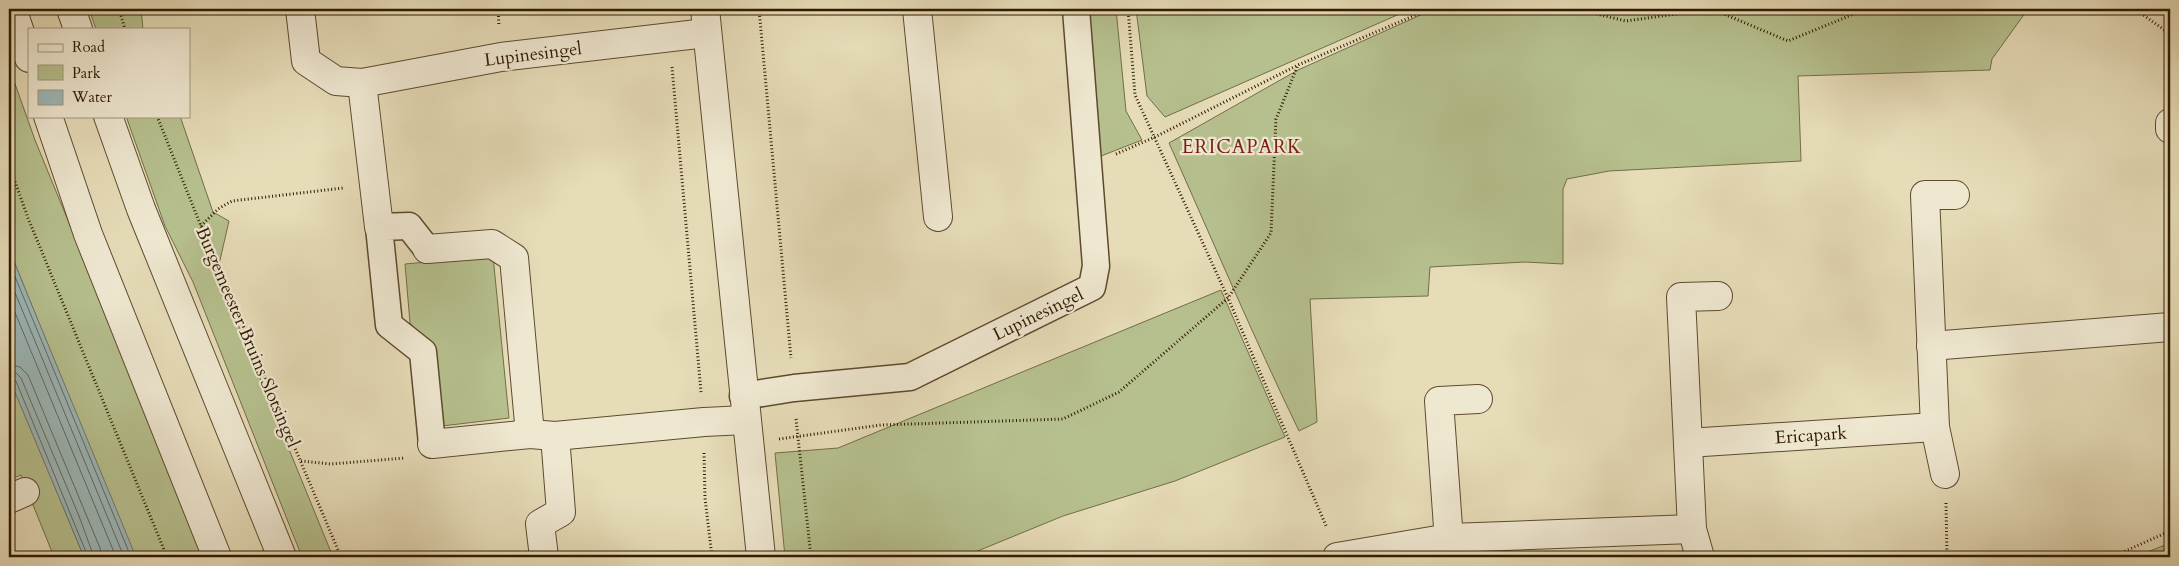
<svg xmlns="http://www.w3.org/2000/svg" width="2179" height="566" font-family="Cardo,serif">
  <rect width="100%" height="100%" fill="#e6dcb8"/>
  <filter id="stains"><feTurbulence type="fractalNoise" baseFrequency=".004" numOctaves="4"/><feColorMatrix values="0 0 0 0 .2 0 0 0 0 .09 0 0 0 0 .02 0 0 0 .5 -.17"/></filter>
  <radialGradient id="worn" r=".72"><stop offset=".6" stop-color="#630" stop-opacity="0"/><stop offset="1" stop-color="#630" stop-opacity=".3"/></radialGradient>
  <g fill="#b6c08e" stroke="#736d47">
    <path d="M 89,9 L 141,9 L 143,29 L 96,29 Z"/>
    <path d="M 1081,9 L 1116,9 L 1126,111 L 1142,140 L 1096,158 Z"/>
    <path d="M 1136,9 L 1411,9 L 1165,117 L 1147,96 Z"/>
    <path d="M 1434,9 L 2028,9 L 1992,59 L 1990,70 L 1798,76 L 1801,161 L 1609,171 L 1567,179 L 1563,189 L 1563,264 L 1525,262 L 1430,267 L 1428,296 L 1310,299 L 1317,422 L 1299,431 C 1253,336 1212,239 1169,143 L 1298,70 Z"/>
    <path d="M 9,67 L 35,140 L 206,557 L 134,557 L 9,249 Z"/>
    <path d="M 126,116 L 180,116 L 213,212 L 229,221 L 217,273 L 333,557 L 302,557 L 193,282 L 165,226 Z"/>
    <path d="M 493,256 L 509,418 L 442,426 L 434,350 L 410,323 L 405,264 Z"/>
    <path d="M 1221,290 L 1285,437 L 1175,481 L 1063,516 L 963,557 L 785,557 L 775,453 L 838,448 Z"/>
    <path d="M 9,377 L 84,557 L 54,557 L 21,475 L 9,480 Z"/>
    <path d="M 2170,543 L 2170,555 L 2165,557 L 2125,557 L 2135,557 Z"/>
  </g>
  <path fill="#9cb8ba" stroke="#717970" d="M 9,248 L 21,279 L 136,557 L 84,557 L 9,378 Z"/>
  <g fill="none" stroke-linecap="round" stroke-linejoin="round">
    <g stroke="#66695d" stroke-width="1">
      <path d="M 9,262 L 131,557"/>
      <path d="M 9,278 L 124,557"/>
      <path d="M 9,298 L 116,557"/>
      <path d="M 9,364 L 20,367 L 28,375 L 100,548 L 102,557"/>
      <path d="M 9,371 L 16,373 L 21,378 L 79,516 L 94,557"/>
      <path d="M 9,378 L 16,381 L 88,557"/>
    </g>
    <g stroke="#5e4a2e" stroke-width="29">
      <g id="pedestrian">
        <path d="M 427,249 L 409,226 L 379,227 L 389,325 L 423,352 L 432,444"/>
        <path d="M 743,396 L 794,388 L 910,377 L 1092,287 L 1096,266 L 1076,9"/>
      </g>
    </g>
    <g stroke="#5e4a2e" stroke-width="30">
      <g id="minor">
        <path d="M 300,9 L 306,61 L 336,81 L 362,83 L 501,57 L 706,33"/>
        <path d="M 705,9 L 761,557"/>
        <path d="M 917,9 L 938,217"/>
        <path d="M 362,83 L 379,227"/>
        <path d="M 2170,123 L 2170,129"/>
        <path d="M 427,249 L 492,244 L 514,258 L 530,434"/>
        <path d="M 1931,346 L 2170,327"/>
        <path d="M 1688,443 L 1935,427"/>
        <path d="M 432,444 L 530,434 L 555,436 L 704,422 L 746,420"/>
        <path d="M 1945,474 L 1935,427 L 1925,195 L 1955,195"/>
        <path d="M 9,499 L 25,492"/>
        <path d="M 1450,555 L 1439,401 L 1478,399"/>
        <path d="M 544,557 L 540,524 L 561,512 L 555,436"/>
        <path d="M 1337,557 L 1449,538 L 1692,529"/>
        <path d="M 1700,557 L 1692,529 L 1681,297 L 1718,296"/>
      </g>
    </g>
    <g stroke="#5e4a2e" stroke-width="30">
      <g id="tertiary">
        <path d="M 12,9 L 29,58"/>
        <path d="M 71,9 L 78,29"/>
        <path d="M 48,116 L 88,234 L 217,557"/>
        <path d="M 108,116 L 141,209 L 282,557"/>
      </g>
    </g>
    <g stroke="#301a00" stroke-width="3" stroke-dasharray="1 2.5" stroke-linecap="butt">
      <path d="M 119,9 L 125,29"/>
      <path d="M 498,9 L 499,26"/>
      <path d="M 759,9 L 791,358"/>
      <path d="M 1128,9 L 1135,95 L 1228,298 L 1327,528"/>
      <path d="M 1576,9 L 1626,21 L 1712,9"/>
      <path d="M 1712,9 L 1788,41 L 1866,9"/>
      <path d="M 2135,9 L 2170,34"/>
      <path d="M 672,67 L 701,392"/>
      <path d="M 157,116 L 201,226 L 341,557"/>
      <path d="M 1116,154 L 1155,137 L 1298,65 L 1430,9"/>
      <path d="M 9,165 L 28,218 L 167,557"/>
      <path d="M 201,226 L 218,209 L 232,201 L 343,188"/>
      <path d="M 796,419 L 811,557"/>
      <path d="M 779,439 L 881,425 L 1063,419 L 1119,392 L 1228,298 L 1271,233 L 1276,119 L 1298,65"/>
      <path d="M 704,453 L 705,498 L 712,557"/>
      <path d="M 301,461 L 331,464 L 405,458"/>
      <path d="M 1946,503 L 1947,557"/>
      <path d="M 2036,557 L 2120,553"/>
      <path d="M 2112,557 L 2170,531"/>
    </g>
    <use href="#pedestrian" stroke="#efe8d1" stroke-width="26"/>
    <use href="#minor" stroke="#efe8d1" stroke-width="28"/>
    <use href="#tertiary" stroke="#efe8d1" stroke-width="28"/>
  </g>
  <g text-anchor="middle" stroke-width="4.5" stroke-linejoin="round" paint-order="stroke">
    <g font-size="18" fill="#301a00" stroke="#efe8d1">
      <text transform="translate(533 54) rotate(-7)" y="6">Lupinesingel</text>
      <text transform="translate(1038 314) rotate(-26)" y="6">Lupinesingel</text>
      <text transform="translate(248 337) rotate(67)" y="6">Burgemeester Bruins Slotsingel</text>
      <text transform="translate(1811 435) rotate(-4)" y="6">Ericapark</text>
    </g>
    <g font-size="19" letter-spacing="1" fill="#7a1f14" stroke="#efe8d1">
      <text x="1242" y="153">ERICAPARK</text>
    </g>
  </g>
  <rect width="2179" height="566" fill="none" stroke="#e6dcb8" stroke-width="30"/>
  <rect x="10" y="10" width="2159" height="546" fill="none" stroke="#301a00" stroke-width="2.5"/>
  <rect x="15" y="15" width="2149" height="536" fill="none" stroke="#301a00"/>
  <rect x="28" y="28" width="162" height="90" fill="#efe8d1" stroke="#a3967d"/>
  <rect x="38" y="44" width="25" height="8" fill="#efe8d1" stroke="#a3967d"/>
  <text x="72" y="52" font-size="15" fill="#301a00">Road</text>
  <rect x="38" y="65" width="25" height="15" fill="#b6c08e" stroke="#a3967d"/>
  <text x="72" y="78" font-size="15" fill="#301a00">Park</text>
  <rect x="38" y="90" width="25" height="15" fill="#9cb8ba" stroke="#a3967d"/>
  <text x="72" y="102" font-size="15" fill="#301a00">Water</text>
  <rect width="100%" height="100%" filter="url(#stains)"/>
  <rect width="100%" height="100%" fill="url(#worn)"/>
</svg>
